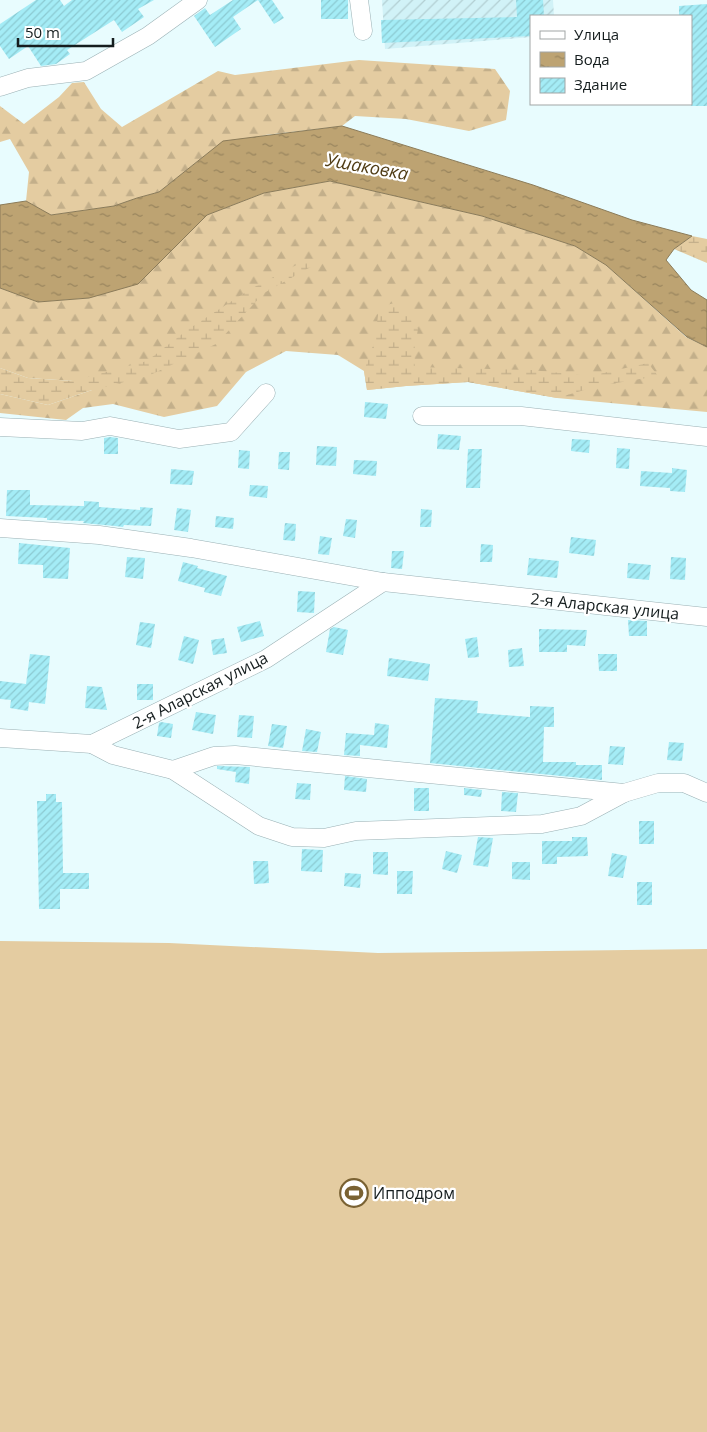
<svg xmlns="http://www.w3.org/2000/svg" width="707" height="1432" font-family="'Open Sans',sans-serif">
<defs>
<pattern id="industrial-furrows" width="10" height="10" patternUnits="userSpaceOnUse" patternTransform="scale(1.25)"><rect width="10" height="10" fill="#d1f2f7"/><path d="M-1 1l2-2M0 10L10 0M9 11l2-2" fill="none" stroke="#b3cfd3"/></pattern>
<pattern id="forest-firs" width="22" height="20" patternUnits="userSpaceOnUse" patternTransform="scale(1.25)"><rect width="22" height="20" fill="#e4cca1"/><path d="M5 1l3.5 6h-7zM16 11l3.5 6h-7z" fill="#c3af8a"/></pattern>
<pattern id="wetland-marsh" width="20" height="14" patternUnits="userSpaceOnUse" patternTransform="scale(1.25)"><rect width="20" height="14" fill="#e4cca1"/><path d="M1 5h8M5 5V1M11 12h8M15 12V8" fill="none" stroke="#c3af8a"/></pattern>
<pattern id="water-ripples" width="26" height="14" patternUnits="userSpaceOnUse" patternTransform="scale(1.25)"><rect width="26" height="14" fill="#bda372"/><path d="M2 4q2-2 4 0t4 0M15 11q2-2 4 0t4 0" fill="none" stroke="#98845d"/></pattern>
<pattern id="building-hatch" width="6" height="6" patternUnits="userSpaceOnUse" patternTransform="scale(1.25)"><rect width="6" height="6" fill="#a4ecf6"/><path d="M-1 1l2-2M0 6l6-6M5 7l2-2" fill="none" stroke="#8ccad2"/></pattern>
</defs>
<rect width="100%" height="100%" fill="#e8fcfe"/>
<polygon fill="url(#industrial-furrows)" points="382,0 553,0 554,16 531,16 531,37 385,49"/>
<polygon fill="#e4cca1" points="0,941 169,943 378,953 707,949 707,1432 0,1432"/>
<g fill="url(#forest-firs)">
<polygon points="359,60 495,69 510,91 506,120 469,131 406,119 355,116 342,126 265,135 208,153 159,192 137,198 114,206 50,215 26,201 29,172 10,139 0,142 0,106 24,124 59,97 72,83 84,82 101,109 122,127 218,71 235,75"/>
<polygon points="330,181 482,216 575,246 606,265 686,337 707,347 707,412 557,398 468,382 406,386 367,390 364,371 338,355 286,351 246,372 217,406 164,417 113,404 83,408 66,420 0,413 0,394 48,405 92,390 73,381 28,378 0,368 0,288 38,302 89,298 181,240 207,215 264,193"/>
</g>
<g fill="url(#wetland-marsh)">
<polygon points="692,236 707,239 707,263 674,249"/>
<polygon points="306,260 318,263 264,293 216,344 148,376 92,390 48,405 0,394 0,368 28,378 73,381 147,361 190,328 249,290"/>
<polygon points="398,302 418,329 414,351 415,367 531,370 590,376 648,363 658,376 598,386 557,398 468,382 406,386 367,390 364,371 375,340 379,307"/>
</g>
<polygon fill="url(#water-ripples)" stroke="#8b7b59" points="342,126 533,185 632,220 692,236 674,249 666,260 691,290 707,300 707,347 687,337 606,265 575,246 482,216 330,181 264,193 207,215 138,284 89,298 38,302 0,288 0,205 26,201 51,215 114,206 137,198 159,192 223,141"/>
<g fill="url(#building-hatch)">
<polygon points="36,0 60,0 64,6 72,0 154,0 138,9 144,17 122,32 114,20 67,50 70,54 56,64 41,66 28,46 9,59 0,46 0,24"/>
<polygon points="233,0 272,0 284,18 274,24 258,0 233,17 241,29 215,47 194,16 205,8 210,15"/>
<rect x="321" y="0" width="27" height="19"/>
<polygon points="516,0 543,0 544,16 531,16 531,36 382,43 381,20 517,17"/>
<polygon points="707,4 707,106 691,106 691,16 679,16 679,6"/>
<polygon points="365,402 388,404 386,419 364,417"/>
<polygon points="438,434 461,436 459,450 437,449"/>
<polygon points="110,437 118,438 118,454 104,454 104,438"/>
<polygon points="572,439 590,440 589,453 571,451"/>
<polygon points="317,446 337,447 336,466 316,465"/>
<polygon points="617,448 630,449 629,469 616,468"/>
<polygon points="468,449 482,449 480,488 466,488"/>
<polygon points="239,450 250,451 249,469 238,468"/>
<polygon points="279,452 290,452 289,470 278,469"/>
<polygon points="354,460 377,461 376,476 353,474"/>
<polygon points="672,468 687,470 685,492 670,491 670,488 640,486 641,471 672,473"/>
<polygon points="171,469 194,471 192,485 170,484"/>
<polygon points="250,485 268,486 267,498 249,496"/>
<polygon points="7,490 30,490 30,505 84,506 84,501 99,502 99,507 140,510 140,507 153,508 151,526 124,525 123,527 115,526 83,523 84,521 47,520 47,518 6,516"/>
<polygon points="177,508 191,510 188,532 174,530"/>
<polygon points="421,509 432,510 431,527 420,527"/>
<polygon points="216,516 234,518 233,529 215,527"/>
<polygon points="346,519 357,520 355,538 343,536"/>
<polygon points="285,523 296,524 295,541 283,540"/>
<polygon points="320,536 332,538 329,555 318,554"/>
<polygon points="571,537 596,540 594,556 569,553"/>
<polygon points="19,543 70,548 68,579 43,578 43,565 18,564"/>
<polygon points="481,544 493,545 492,562 480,562"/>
<polygon points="392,551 404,551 402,569 391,568"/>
<polygon points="127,557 145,558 143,579 125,577"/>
<polygon points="671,557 686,558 685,580 670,579"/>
<polygon points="529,558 559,561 557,578 527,575"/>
<polygon points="183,562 198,566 197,568 227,576 221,596 204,592 205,588 178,581"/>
<polygon points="628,563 651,565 649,580 627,578"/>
<polygon points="298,591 315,592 314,613 297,612"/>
<polygon points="628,620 647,621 647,636 629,636"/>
<polygon points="260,621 264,636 241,642 237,627"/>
<polygon points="140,622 155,624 151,648 136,645"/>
<polygon points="334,627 348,630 343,655 326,652 330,629"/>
<polygon points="539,629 587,630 585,646 567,645 567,652 539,652"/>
<polygon points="184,636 199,640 193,664 178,660"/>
<polygon points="477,637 479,657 468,658 465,639"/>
<polygon points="224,638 227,653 213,655 211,640"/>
<polygon points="522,648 524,666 509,667 508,650"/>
<polygon points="30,654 50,656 45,704 29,702 28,711 10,708 11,700 0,699 0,681 26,684"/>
<polygon points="598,654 617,654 617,671 599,671"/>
<polygon points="389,658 430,664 428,681 387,676"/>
<rect x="137" y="684" width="16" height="16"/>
<polygon points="87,686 102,687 107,710 85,708"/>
<polygon points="435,698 478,701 477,713 530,717 530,706 554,707 554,727 544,727 543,762 576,762 576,765 602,765 602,780 430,763"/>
<polygon points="196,712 216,715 213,734 192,730"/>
<polygon points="239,715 254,716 252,738 237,737"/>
<polygon points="161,722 173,724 171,738 157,736 159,723"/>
<polygon points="375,723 389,725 387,748 360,745 360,756 344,755 346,733 374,735"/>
<polygon points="272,724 287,726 283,748 268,746"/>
<polygon points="306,729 321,732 317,752 302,751"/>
<polygon points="669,742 684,743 682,761 667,760"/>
<polygon points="610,746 625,747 623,765 608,764"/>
<polygon points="217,766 250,767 249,784 235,782 236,772 217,769"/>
<polygon points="345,776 367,779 366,792 344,790"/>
<polygon points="297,783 311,784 310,800 295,799"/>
<rect x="414" y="788" width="15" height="23"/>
<polygon points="464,788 482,790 481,797 464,795"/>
<polygon points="502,792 518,793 516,812 501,811"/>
<polygon points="46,794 56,794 56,802 62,802 63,873 89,873 89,889 60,889 60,909 39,909 37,801 46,801"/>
<rect x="639" y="821" width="15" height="23"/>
<polygon points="478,837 493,838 488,867 473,865"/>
<polygon points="572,837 587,837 588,856 557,857 557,864 542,864 542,841 572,841"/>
<polygon points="302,849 323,850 322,872 301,871"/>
<polygon points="446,851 462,855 457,873 442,869"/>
<polygon points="373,852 388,852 388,875 373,874"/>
<polygon points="612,853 627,856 623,878 608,876"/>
<polygon points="253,861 268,861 269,883 254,884"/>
<polygon points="512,862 530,862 530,880 512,879"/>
<polygon points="397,871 413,871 412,894 397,894"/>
<polygon points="345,873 361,874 360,888 344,886"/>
<rect x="637" y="882" width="15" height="23"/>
</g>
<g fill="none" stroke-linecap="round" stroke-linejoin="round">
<defs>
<g id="minor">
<polyline points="359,0 363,31"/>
<polyline points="0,87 28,78 86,71 148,36 198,0"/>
<polyline points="422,416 521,416 707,437"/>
<polyline points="0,427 82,431 110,426 179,439 231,432 266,393"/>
<polyline points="0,528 99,535 191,548 383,582 707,617"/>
<polyline points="0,738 92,744 266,659 383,582"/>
<polyline points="92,744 113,755 173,770 259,826 292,837 324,838 356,831 542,824 581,816 624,793"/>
<polyline points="173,770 214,756 235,755 624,793 658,783 684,783 707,793"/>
</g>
</defs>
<use href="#minor" stroke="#9ab0b4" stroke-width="19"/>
<use href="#minor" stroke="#fff" stroke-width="18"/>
</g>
<defs>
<symbol id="stadium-ring" viewBox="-11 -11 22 22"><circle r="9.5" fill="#fff" stroke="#7a6233" stroke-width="1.5"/><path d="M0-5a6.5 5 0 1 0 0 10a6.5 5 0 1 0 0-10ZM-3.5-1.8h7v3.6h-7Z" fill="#7a6233"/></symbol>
</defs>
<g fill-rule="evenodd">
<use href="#stadium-ring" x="338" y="1177" width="32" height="32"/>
</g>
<g text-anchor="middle" stroke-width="4.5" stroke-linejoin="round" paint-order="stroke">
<g font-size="16" fill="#151d1e" stroke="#fff">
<text transform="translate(605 606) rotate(6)" y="6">2-я Аларская улица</text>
<text transform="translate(200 690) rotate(-27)" y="6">2-я Аларская улица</text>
</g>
<g font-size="16" fill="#151d1e" stroke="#fff" text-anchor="start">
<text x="373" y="1199">Ипподром</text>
</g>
<g font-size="18" font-style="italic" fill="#513d16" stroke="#fff">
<text transform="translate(367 167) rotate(10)" y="6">Ушаковка</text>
</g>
</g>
<rect x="530" y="15" width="162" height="90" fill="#ffffff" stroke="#a1a5a5"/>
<rect x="540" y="31" width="25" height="8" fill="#ffffff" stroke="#a1a5a5"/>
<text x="574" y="40" font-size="15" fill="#151d1e">Улица</text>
<rect x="540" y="52" width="25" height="15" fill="url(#water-ripples)" stroke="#a1a5a5"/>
<text x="574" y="65" font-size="15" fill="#151d1e">Вода</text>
<rect x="540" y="78" width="25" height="15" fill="url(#building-hatch)" stroke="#a1a5a5"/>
<text x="574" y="90" font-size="15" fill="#151d1e">Здание</text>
<path d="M18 38v8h95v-8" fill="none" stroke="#151d1e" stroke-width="2.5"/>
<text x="25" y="38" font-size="15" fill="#151d1e" stroke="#ffffff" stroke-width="4" paint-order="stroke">50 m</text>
</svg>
